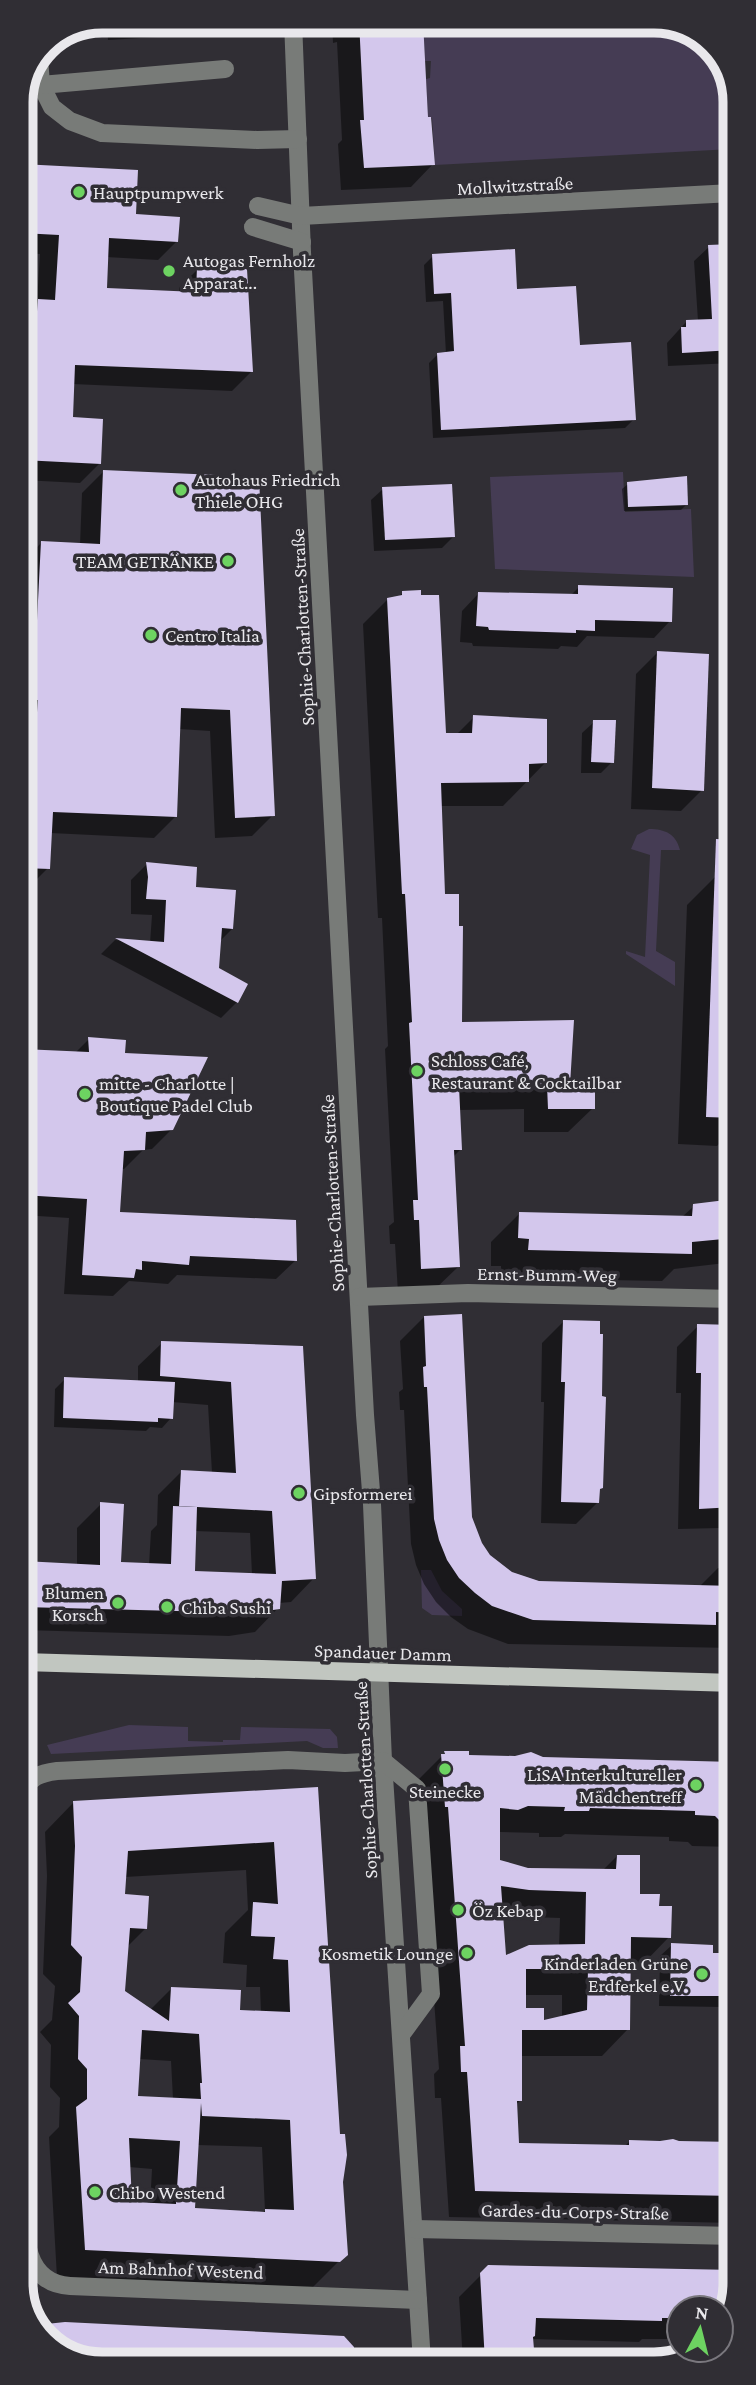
<svg xmlns="http://www.w3.org/2000/svg" width="756" height="2385" font-family="'Crimson Pro',serif">
<rect width="100%" height="100%" fill="#302e34"/>
<g fill="#453c54">
<polygon points="423,21 660,21 707,41 732,82 732,149 435,165 432,118 428,117 426,79 430,78 431,61 425,61"/>
<polygon points="623,472 625,512 691,509 694,577 495,569 490,477"/>
<path d="M649,829C665,829 676,834 680,850H661L656,951L675,962V986L626,954V951L645,957L650,855L631,849L637,835Z"/>
<polygon points="421,1570 431,1570 442,1591 462,1609 462,1616 432,1615 422,1608"/>
<polygon points="129,1725 188,1727 188,1741 223,1742 223,1740 240,1740 241,1727 330,1729 337,1737 338,1748 323,1748 307,1741 51,1754 47,1745"/>
</g>
<g fill="#0007" fill-rule="evenodd">
<polygon points="107,21 233,21 233,22 222,33 108,40"/>
<polygon points="332,21 421,21 426,119 433,164 411,187 341,190 338,144 342,140 337,42 333,43"/>
<polygon points="21,166 134,216 177,241 158,260 106,257 105,289 179,293 179,288 198,269 251,372 232,391 72,384 71,418 99,464 80,483 22,480 21,318 37,302 40,254 21,253"/>
<polygon points="733,244 733,363 668,366 667,343 686,322 698,321 694,261 709,247"/>
<polygon points="433,256 516,291 578,347 634,419 625,428 433,438 429,363 438,354 446,354 443,301 426,302 424,265"/>
<polygon points="103,472 257,479 273,815 252,836 215,838 210,731 179,729 175,817 154,838 50,833 48,868 27,889 22,889 22,563 41,543 80,545 82,493"/>
<polygon points="628,484 687,504 681,510 624,511 622,489"/>
<polygon points="383,489 453,537 442,548 374,551 371,500"/>
<polygon points="579,587 670,621 654,638 587,636 577,647 561,646 558,649 473,646 472,643 460,642 462,611 478,594 570,596"/>
<polygon points="403,593 444,735 456,735 474,717 545,763 503,806 440,806 443,896 460,1024 569,1087 593,1108 568,1132 524,1132 524,1109 459,1110 461,1149 453,1157 458,1267 433,1291 398,1293 395,1244 390,1244 389,1226 394,1222 385,1049 388,1046 382,918 378,918 363,624 388,599 398,597"/>
<polygon points="658,652 702,790 681,811 631,809 636,674"/>
<polygon points="594,722 612,762 601,773 581,773 582,733"/>
<polygon points="733,819 734,1129 717,1146 678,1144 687,905 715,877 721,877 723,829"/>
<polygon points="147,864 194,889 232,929 220,941 218,969 237,1002 221,1018 101,954 115,940 150,943 152,915 131,914 131,880"/>
<polygon points="89,1039 123,1054 172,1129 152,1149 143,1150 124,1169 121,1169 118,1214 296,1260 276,1279 177,1275 168,1284 129,1281 113,1296 64,1294 69,1218 22,1215 22,1051 75,1053"/>
<polygon points="734,1200 734,1262 674,1269 662,1281 501,1278 501,1266 491,1266 491,1242 520,1213 682,1217 694,1206"/>
<polygon points="424,1317 470,1518 480,1544 499,1566 524,1579 538,1583 699,1587 718,1568 734,1568 734,1648 508,1644 468,1629 451,1617 436,1602 424,1584 416,1565 411,1544 404,1410 400,1410 399,1392 403,1389 400,1341"/>
<polygon points="564,1321 600,1398 597,1503 576,1524 541,1523 544,1402 541,1402 542,1343"/>
<polygon points="698,1326 734,1326 734,1513 720,1528 678,1529 681,1393 676,1393 677,1347"/>
<path d="M162,1343L301,1348L314,1578L291,1602L279,1603L278,1608L255,1632L229,1636L23,1630V1558L34,1559V1564L77,1566V1528L101,1504L119,1563L149,1565L151,1531L157,1525L158,1495L182,1471L212,1473L208,1405L172,1402L171,1418L162,1428L150,1427L146,1431L54,1427L55,1389L65,1379L138,1382V1366ZM194,1531L250,1533L252,1575L193,1573Z"/>
<path d="M445,1753L467,1757L734,1763V1847L692,1846L688,1842L669,1841V1837L565,1834L561,1837H539V1833L500,1832L498,1861L528,1870H603L617,1856L638,1896L657,1907L669,1937L643,1964L629,1963L628,2029L602,2056H520L521,2100L515,2105L518,2145L625,2146L629,2142L735,2144V2223L449,2217L441,2098H435L434,2074L439,2069L422,1833L415,1783ZM501,1916L560,1918L559,1946L504,1958ZM524,1995H562V2018L542,2023L524,2010Z"/>
<path d="M317,1789L346,2254L310,2290L57,2278L49,2137L59,2127L60,2098L50,2087L51,2045L40,2032L52,2020L55,1986L43,1974L47,1876L45,1832L73,1803ZM246,1870L248,1910L225,1933L223,1963L247,1965L246,1987H260L261,2013L238,2011L171,1989L150,2010L124,1992L127,1947L146,1928L123,1896L125,1877ZM139,2059L171,2061L173,2099L136,2098ZM197,2145L262,2147L265,2211L262,2213L194,2210ZM129,2167L152,2169L150,2205L130,2204Z"/>
<polygon points="672,1945 711,1955 735,1955 733,1995 721,2007 659,2006 660,1956"/>
<polygon points="489,2267 735,2272 735,2283 721,2324 721,2308 679,2308 679,2339 642,2339 639,2342 531,2339 533,2362 463,2362 459,2297"/>
<polygon points="38,2327 353,2363 96,2364 49,2344"/>
</g>
<g fill="#d3c7ec" fill-rule="evenodd">
<polygon points="359,21 423,21 428,117 431,117 435,165 364,168 360,120 364,120"/>
<polygon points="21,164 138,170 136,214 180,217 178,242 109,238 107,288 196,292 197,267 247,269 253,372 75,365 73,417 103,419 101,464 22,460 21,335 35,336 38,299 55,300 59,235 21,233"/>
<polygon points="733,244 733,350 682,353 681,327 686,327 686,320 712,319 708,245"/>
<polygon points="515,249 517,289 576,286 580,345 631,342 636,420 441,430 437,353 454,351 451,293 434,294 432,254"/>
<polygon points="103,470 259,477 275,816 235,818 230,710 181,708 177,817 53,812 50,869 22,868 22,835 27,836 38,700 33,700 41,541 100,544"/>
<polygon points="687,476 688,505 628,507 627,482"/>
<polygon points="452,484 455,537 385,540 382,487"/>
<polygon points="578,585 673,588 672,622 595,620 595,631 576,630 576,633 489,630 488,627 476,626 478,592 578,594"/>
<polygon points="421,590 421,595 439,595 446,733 472,733 473,715 547,719 547,763 529,764 529,782 441,783 445,894 459,894 459,926 463,926 462,1022 574,1020 570,1085 595,1085 595,1109 548,1109 547,1085 459,1086 462,1150 454,1150 460,1267 421,1269 419,1220 414,1220 413,1200 418,1200 409,1023 412,1022 405,894 402,894 387,598 402,595 402,591"/>
<polygon points="657,651 709,654 704,791 652,788"/>
<polygon points="593,720 616,720 614,763 591,762"/>
<polygon points="716,839 733,840 734,1118 706,1117"/>
<polygon points="146,862 197,867 196,887 236,890 233,929 222,928 219,968 248,984 238,1003 115,938 164,942 166,900 146,899 148,877"/>
<polygon points="88,1037 126,1040 125,1053 208,1057 173,1130 146,1132 145,1150 124,1151 120,1212 296,1220 297,1261 190,1256 189,1265 142,1261 142,1270 136,1269 134,1278 82,1275 87,1199 22,1195 22,1049 89,1052"/>
<polygon points="734,1199 734,1238 692,1242 692,1254 528,1250 529,1239 518,1238 519,1212 692,1216 693,1204"/>
<polygon points="462,1314 472,1517 482,1543 490,1555 512,1572 539,1581 734,1586 734,1613 716,1612 716,1625 533,1620 492,1606 475,1593 459,1578 447,1560 439,1540 434,1519 427,1387 424,1387 423,1367 426,1366 424,1316"/>
<polygon points="563,1320 600,1321 600,1334 603,1334 602,1396 606,1397 603,1488 600,1489 599,1503 561,1502 565,1382 561,1382"/>
<polygon points="697,1324 734,1325 734,1507 699,1509 701,1373 696,1373"/>
<polygon points="161,1341 303,1346 316,1579 282,1581 280,1609 253,1613 23,1607 23,1561 100,1565 100,1502 124,1504 121,1562 171,1564 173,1506 197,1507 195,1571 276,1574 272,1511 179,1506 181,1470 236,1473 231,1382 160,1376"/>
<polygon points="64,1377 175,1382 173,1419 158,1418 158,1422 63,1418"/>
<path d="M444,1751H469V1755L515,1756L531,1752L543,1757L734,1762V1821L719,1820L715,1816L695,1815V1811L590,1808L589,1811H564L565,1807L528,1806L518,1810L500,1808V1860L528,1868L616,1869L617,1855H640V1894H660L659,1906H672L671,1938L631,1937L630,2030H522V2101H517L519,2143L629,2145V2140L660,2141L673,2139L679,2141L735,2142V2196L475,2191L467,2072H461L460,2046H465L448,1807H445L441,1754H445ZM501,1886L529,1890L586,1892L585,1944L529,1945L506,1955ZM526,1969H588L587,2010L544,2020V2008H526Z"/>
<path d="M318,1787L340,2134H345L347,2155L343,2182L348,2255L340,2262L85,2250L76,2107L87,2099V2069L78,2059L79,2016L68,2003L80,1992L82,1957L71,1945L75,1846L73,1801ZM274,1842L278,1904L253,1902L251,1936L275,1937L273,1959L288,1960L290,2012L240,2010L241,1990L171,1987L169,2021L125,1991L130,1928L147,1929L149,1896L125,1894L128,1851ZM142,2030L199,2034L202,2083H200L201,2099L138,2096ZM201,2103L202,2116L290,2120L294,2210L265,2209V2212L195,2208ZM129,2138L180,2141L176,2204L132,2202Z"/>
<polygon points="671,1943 713,1945 713,1953 734,1953 734,1996 670,1996"/>
<polygon points="488,2265 735,2270 735,2283 726,2308 679,2308 679,2318 662,2318 662,2321 536,2318 535,2336 533,2337 535,2362 485,2362 480,2273"/>
<polygon points="65,2322 344,2336 354,2347 354,2363 122,2364 89,2361 49,2344 37,2325"/>
</g>
<g fill="none" stroke-linecap="round" stroke-linejoin="round">
<g stroke="#787b78" stroke-width="18">
<polyline points="293,21 302,252 365,1415 372,1504 383,1761 422,2362"/>
<polyline points="39,57 41,85 52,107 70,121 102,133 257,140 298,139"/>
<polyline points="41,85 225,69"/>
<polyline points="258,206 301,216 732,193"/>
<polyline points="253,227 302,242"/>
<polyline points="359,1297 468,1293 734,1299"/>
<path d="M23,1794C29,1777 40,1773 57,1771L288,1760L345,1763L383,1761L417,1789L431,1994L401,2035"/>
<path d="M24,2184C25,2222 18,2283 70,2286L418,2300"/>
<polyline points="414,2229 735,2236"/>
</g>
<polyline stroke="#c1c6c0" stroke-width="18" points="23,1662 734,1683"/>
</g>
<g fill="#6dd361" stroke="#302e34" stroke-width="2.5">
<circle cx="79" cy="192" r="7"/>
<circle cx="169" cy="271" r="7"/>
<circle cx="181" cy="490" r="7"/>
<circle cx="228" cy="561" r="7"/>
<circle cx="151" cy="635" r="7"/>
<circle cx="417" cy="1071" r="7"/>
<circle cx="85" cy="1094" r="7"/>
<circle cx="299" cy="1493" r="7"/>
<circle cx="118" cy="1603" r="7"/>
<circle cx="167" cy="1607" r="7"/>
<circle cx="445" cy="1769" r="7"/>
<circle cx="696" cy="1785" r="7"/>
<circle cx="458" cy="1910" r="7"/>
<circle cx="467" cy="1953" r="7"/>
<circle cx="702" cy="1974" r="7"/>
<circle cx="95" cy="2192" r="7"/>
</g>
<g text-anchor="middle" stroke-width="7" stroke-linejoin="round" paint-order="stroke">
<g font-size="19" fill="#e9e8ec" stroke="#302e34">
<text transform="translate(515 185) rotate(-3)" y="7">Mollwitzstraße</text>
<text transform="translate(302 627) rotate(-93)" y="7">Sophie-Charlotten-Straße</text>
<text transform="translate(332 1193) rotate(-93)" y="7">Sophie-Charlotten-Straße</text>
<text transform="translate(547 1274) rotate(1)" y="7">Ernst-Bumm-Weg</text>
<text transform="translate(383 1652) rotate(2)" y="7">Spandauer Damm</text>
<text transform="translate(365 1780) rotate(-93)" y="7">Sophie-Charlotten-Straße</text>
<text transform="translate(575 2211) rotate(1)" y="7">Gardes-du-Corps-Straße</text>
<text transform="translate(181 2269) rotate(2)" y="7">Am Bahnhof Westend</text>
</g>
<g font-size="19" fill="#e9e8ec" stroke="#302e34" text-anchor="start">
<text x="93" y="199">Hauptpumpwerk</text>
<text x="183" y="267">Autogas Fernholz<tspan x="183" dy="22">Apparat...</tspan></text>
<text x="195" y="486">Autohaus Friedrich<tspan x="195" dy="22">Thiele OHG</tspan></text>
<text x="214" y="568" text-anchor="end">TEAM GETRÄNKE</text>
<text x="165" y="642">Centro Italia</text>
<text x="431" y="1067">Schloss Café,<tspan x="431" dy="22">Restaurant &amp; Cocktailbar</tspan></text>
<text x="99" y="1090">mitte - Charlotte |<tspan x="99" dy="22">Boutique Padel Club</tspan></text>
<text x="313" y="1500">Gipsformerei</text>
<text x="104" y="1599" text-anchor="end">Blumen<tspan x="104" dy="22">Korsch</tspan></text>
<text x="181" y="1614">Chiba Sushi</text>
<text x="682" y="1781" text-anchor="end">LiSA Interkultureller<tspan x="682" dy="22">Mädchentreff</tspan></text>
<text x="445" y="1798" text-anchor="middle">Steinecke</text>
<text x="472" y="1917">Öz Kebap</text>
<text x="453" y="1960" text-anchor="end">Kosmetik Lounge</text>
<text x="688" y="1970" text-anchor="end">Kinderladen Grüne<tspan x="688" dy="22">Erdferkel e.V.</tspan></text>
<text x="109" y="2199">Chibo Westend</text>
</g>
</g>
<path d="M0 0H756V2385H0ZM102 33H654A69 69 0 0 1 723 102V2283A69 69 0 0 1 654 2352H102A69 69 0 0 1 33 2283V102A69 69 0 0 1 102 33Z" fill="#302e34" fill-rule="evenodd"/>
<path fill="none" stroke="#e9e8ec" stroke-width="9" d="M102 33H654A69 69 0 0 1 723 102V2283A69 69 0 0 1 654 2352H102A69 69 0 0 1 33 2283V102A69 69 0 0 1 102 33Z"/>
<g transform="translate(700 2329) rotate(7)"><circle r="33" fill="#302e34" stroke="#7a787e" stroke-width="2"/>
<path d="M0-5L12 26L0 18L-12 26Z" fill="#6dd361"/>
<text y="-10" font-size="19" font-weight="bold" text-anchor="middle" fill="#e9e8ec">N</text>
</g>
</svg>
